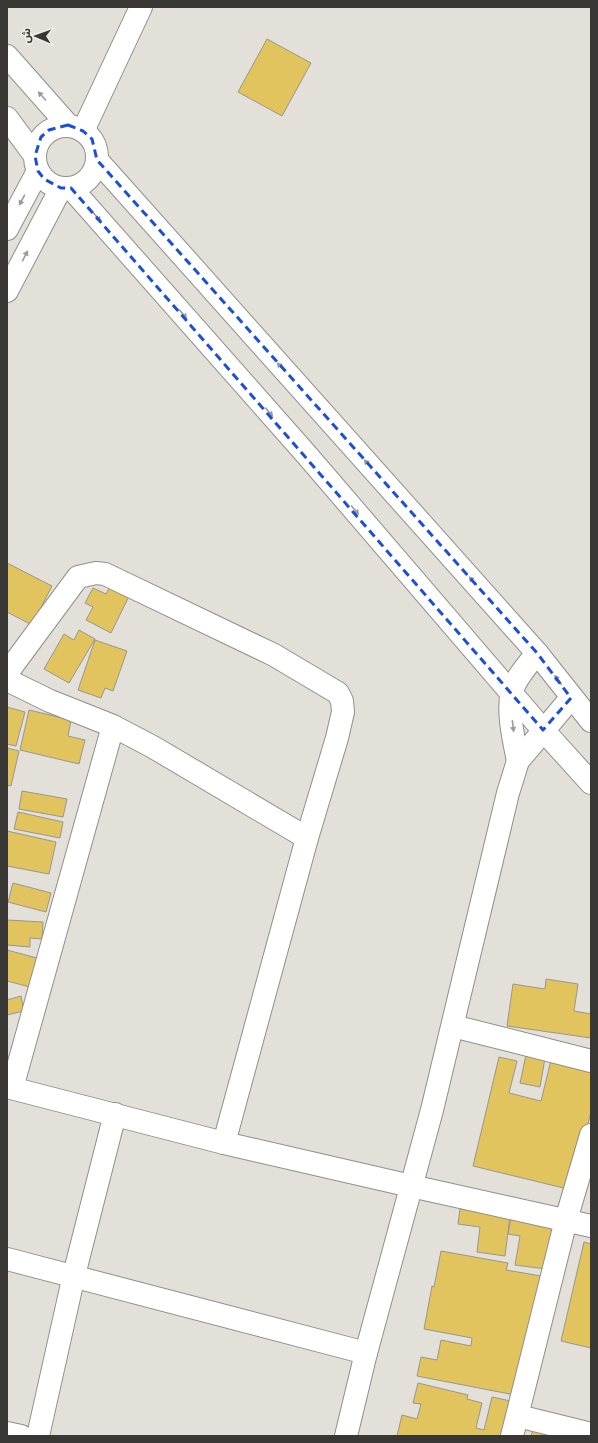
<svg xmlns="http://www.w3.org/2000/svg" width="598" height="1443" font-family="'Varela Round','Noto Sans Arabic',sans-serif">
<rect width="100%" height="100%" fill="#e2e0d9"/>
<g fill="#e2c45f" stroke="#98968f">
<polygon points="267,39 311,63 282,116 238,92"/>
<polygon points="7,563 52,586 32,625 7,612"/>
<polygon points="113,581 132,590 111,633 86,620 93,607 85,603 93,588 106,594"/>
<polygon points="79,630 95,639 69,683 44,669 64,634 74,640"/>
<polygon points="95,640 127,651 113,691 105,688 101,698 78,690"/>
<polygon points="7,707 25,712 16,746 7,744"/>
<polygon points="29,710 71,720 68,736 85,740 79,764 20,750"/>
<polygon points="7,748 19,751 11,786 7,785"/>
<polygon points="22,791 67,799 63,817 19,809"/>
<polygon points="18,812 63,822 60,838 14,829"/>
<polygon points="7,831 56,842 49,874 7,866"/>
<polygon points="13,883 51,893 46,912 8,902"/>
<polygon points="7,920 43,922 42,939 30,938 30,947 7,945"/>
<polygon points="7,950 37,958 30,987 7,981"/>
<polygon points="546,979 578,984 574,1011 591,1014 591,1038 507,1026 513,984 545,989"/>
<polygon points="21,996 24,1011 7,1015 7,1000"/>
<polygon points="553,1052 591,1061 591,1112 585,1135 580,1192 473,1166 499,1057 517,1061 509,1093 541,1101"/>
<polygon points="526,1055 545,1058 540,1087 520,1083"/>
<polygon points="460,1209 510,1216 505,1256 477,1252 480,1227 458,1224"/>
<polygon points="511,1218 566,1225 546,1269 515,1265 520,1236 508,1234"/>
<polygon points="584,1242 591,1244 591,1348 561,1341"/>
<polygon points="441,1251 508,1263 506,1270 547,1277 525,1397 417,1376 421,1357 437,1360 441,1340 471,1346 472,1338 424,1329 432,1286 434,1287"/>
<polygon points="418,1383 468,1395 467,1399 482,1403 476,1428 484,1430 492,1397 520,1403 512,1436 397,1436 402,1415 417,1419 421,1404 413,1403"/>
<polygon points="533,1430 557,1436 531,1436"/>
</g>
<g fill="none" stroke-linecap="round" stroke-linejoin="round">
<defs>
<g id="street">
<polyline points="83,131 141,7"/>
<polyline points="7,673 78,577 96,573 105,574 274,655 338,693 342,701 343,712 337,738 307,838 224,1143"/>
<polyline points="7,680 50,701 113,726 153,747 307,838"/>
<polyline points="453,1026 591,1061"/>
<polyline points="12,1088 113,726"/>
<polyline points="411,1186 591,1226"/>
<polyline points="7,1259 366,1353"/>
<polyline points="518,1416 591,1434"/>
<polyline points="7,1433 21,1436"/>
<polyline points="38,1436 74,1275 115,1114"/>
<polyline points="512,1436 566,1220 591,1135"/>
</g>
<g id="secondary">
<polyline points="7,56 68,125"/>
<polyline points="7,118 35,156"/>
<circle cx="66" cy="157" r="31"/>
<polyline points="97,160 537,653 591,721"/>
<polyline points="71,188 306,454 543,730 591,783"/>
<polyline points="7,229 38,171"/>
<polyline points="7,291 61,188"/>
<path d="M518,761C514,741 507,712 512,692C514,680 529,663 537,653"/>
<polyline points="7,1087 224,1143 411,1186"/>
<polyline points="346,1436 366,1353 432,1110 508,793 518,761 571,698"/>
</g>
</defs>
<use href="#street" stroke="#918f88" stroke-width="24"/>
<use href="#secondary" stroke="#918f88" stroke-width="24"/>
<use href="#street" stroke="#fff" stroke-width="22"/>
<use href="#secondary" stroke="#fff" stroke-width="22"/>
</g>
<defs><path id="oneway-solid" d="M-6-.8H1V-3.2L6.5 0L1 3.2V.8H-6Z"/></defs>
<g fill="#9c9b9a">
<use href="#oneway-solid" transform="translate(42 96) rotate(-132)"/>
<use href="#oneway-solid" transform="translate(22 200) rotate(118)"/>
<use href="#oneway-solid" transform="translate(97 217) rotate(49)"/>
<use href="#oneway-solid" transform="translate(25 256) rotate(-62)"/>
<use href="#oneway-solid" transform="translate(183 314) rotate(49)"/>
<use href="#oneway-solid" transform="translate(281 367) rotate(-132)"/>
<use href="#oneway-solid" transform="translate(269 412) rotate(49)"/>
<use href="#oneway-solid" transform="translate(368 464) rotate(-132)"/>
<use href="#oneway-solid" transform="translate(355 510) rotate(49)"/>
<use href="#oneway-solid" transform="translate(473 581) rotate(-132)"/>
<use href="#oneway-solid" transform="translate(558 680) rotate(-127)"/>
<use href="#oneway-solid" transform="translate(513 726) rotate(83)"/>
</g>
<path fill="none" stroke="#1d4ed8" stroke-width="3" stroke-dasharray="8 5" stroke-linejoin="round" d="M68,125L83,131L92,139L97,160L537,653L571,698L543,730L71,188H61L44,179L38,171L35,156L41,137L49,130Z"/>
<rect width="598" height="1443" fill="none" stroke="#383734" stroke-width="16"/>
<g transform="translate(36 36) rotate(272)" stroke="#f0ede6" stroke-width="3" paint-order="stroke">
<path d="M0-3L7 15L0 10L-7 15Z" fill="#383734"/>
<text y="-6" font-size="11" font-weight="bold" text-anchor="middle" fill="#383734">ش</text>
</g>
</svg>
